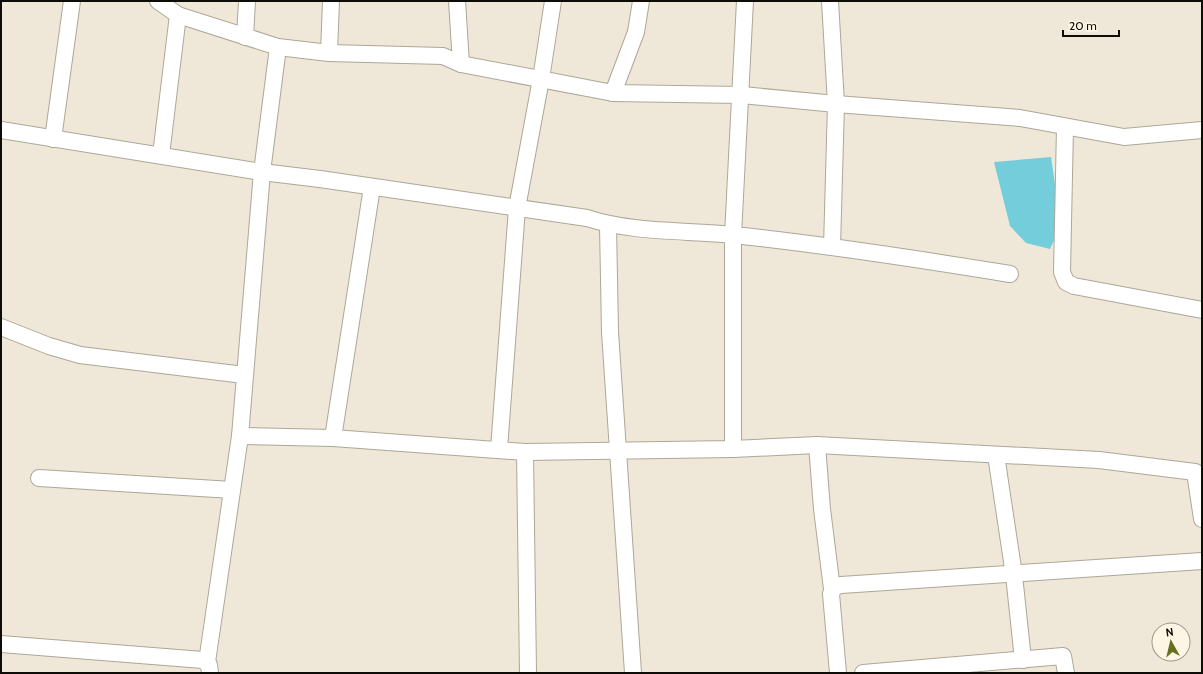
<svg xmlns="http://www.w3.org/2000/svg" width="1203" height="674" font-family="Cabin,sans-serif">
<rect width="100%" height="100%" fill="#efe8d8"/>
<polygon fill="#73cdda" points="1051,157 1061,225 1050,249 1026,243 1010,226 994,162"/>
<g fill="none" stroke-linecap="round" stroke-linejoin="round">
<defs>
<g id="street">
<polyline points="158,1 178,15 278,47 262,172 240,436 207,662"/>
<polyline points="457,1 461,64"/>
<polyline points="830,1 836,104 832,247"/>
<polyline points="245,37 247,1"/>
<polyline points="278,47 329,53 443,56 461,64 613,93 742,95 836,104 1020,118 1124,137 1202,130"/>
<polyline points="329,53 331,1"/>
<polyline points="613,93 636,32 641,1"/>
<polyline points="1065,127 1062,272 1066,282 1074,286 1202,310"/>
<path d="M1,130L262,172L320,179L587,218C633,233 685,230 734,235C826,245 918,259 1010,274"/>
<polyline points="53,139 72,1"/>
<polyline points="161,155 178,15"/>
<polyline points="608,225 610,332 633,673"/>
<polyline points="1,327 49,346 80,355 244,375"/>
<polyline points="240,436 333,438 525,452 733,449 817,445 1099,460 1195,472 1202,519"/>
<polyline points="333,438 372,187"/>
<polyline points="817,445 822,509 832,589"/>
<polyline points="499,449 517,208 541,79 553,1"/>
<polyline points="733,449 733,235 745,1"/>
<polyline points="525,452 528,673"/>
<polyline points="996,455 1014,575 1023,660"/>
<polyline points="39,478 232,490"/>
<polyline points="1,644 203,660 209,665 210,673"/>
<polyline points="838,673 831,594 834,587 841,585 1202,561"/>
<polyline points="863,673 1063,656 1066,673"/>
</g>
</defs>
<use href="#street" stroke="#ada797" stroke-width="18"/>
<use href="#street" stroke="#fff" stroke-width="16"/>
</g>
<rect width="1203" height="674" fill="none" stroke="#0e0c07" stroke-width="4"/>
<g transform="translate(1171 642) rotate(352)"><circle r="19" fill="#fdf6e5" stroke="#9d988c"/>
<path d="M0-3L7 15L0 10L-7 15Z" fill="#65711c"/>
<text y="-6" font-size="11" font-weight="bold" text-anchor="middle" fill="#0e0c07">N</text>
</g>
<path d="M1063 30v6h56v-6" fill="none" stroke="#0e0c07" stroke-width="2"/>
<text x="1069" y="30" font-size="12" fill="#0e0c07" stroke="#fdf6e5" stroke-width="3" paint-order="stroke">20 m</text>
</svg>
